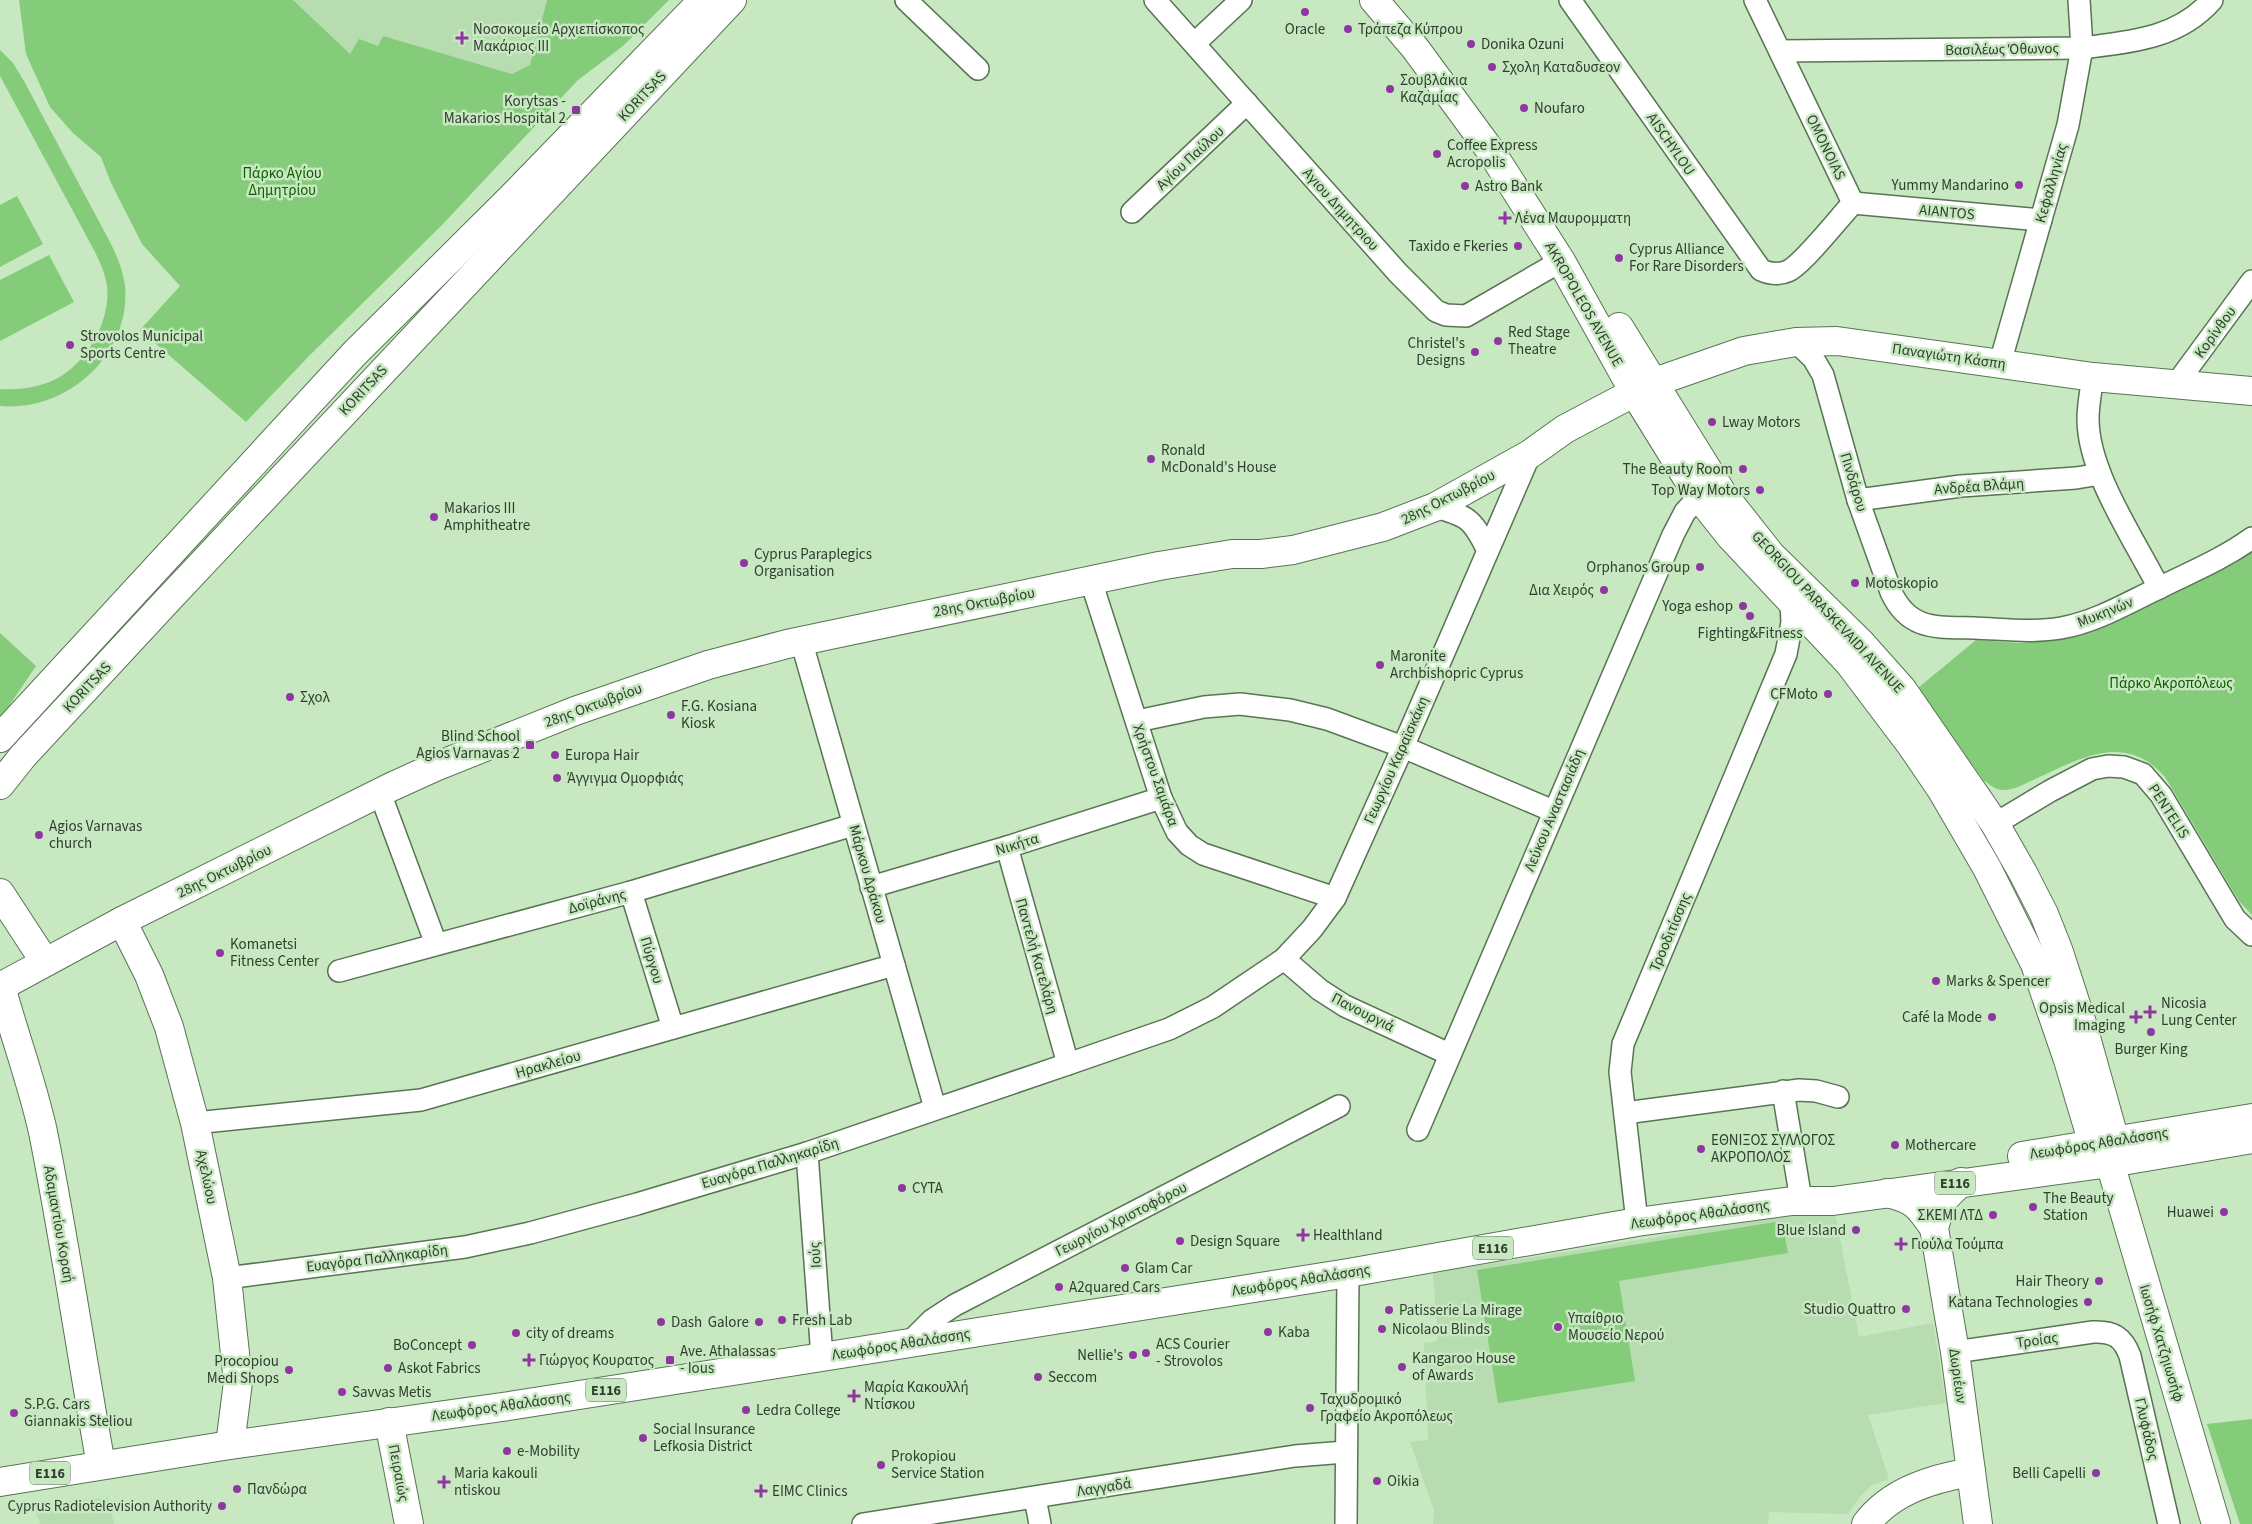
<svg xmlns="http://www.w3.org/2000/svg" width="2252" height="1524" font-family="'Source Sans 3',sans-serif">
<rect width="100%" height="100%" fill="#c7e8c1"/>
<g fill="#b6dcb0">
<polygon points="293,0 547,0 530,65 512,74 383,37 378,46 350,55"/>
<polygon points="1834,1208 1859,1337 1933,1323 1946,1403 1868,1415 1889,1479 1872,1485 1861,1495 1848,1514 1769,1512 1768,1524 1433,1524 1434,1510 1410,1442 1428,1440 1424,1343 1438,1341 1433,1272 1516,1260"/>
<polygon points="108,1497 114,1524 40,1524 34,1506"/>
</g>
<g fill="#84cc7a">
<polygon points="19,0 293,0 350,54 359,39 378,46 383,36 512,74 530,65 547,0 669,0 623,46 578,80 442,225 309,356 246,422 140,330 180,286 142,244 111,183 101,157 73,133 50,107 26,54"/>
<path d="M0,50L13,63L24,81L110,242C117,256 123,270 125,286C131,355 67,412 0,406V389C20,390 37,388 56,379C87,363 111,321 107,286C105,273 100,262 94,250L0,76Z"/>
<polygon points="17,196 43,244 0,267 0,205"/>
<polygon points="49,255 74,302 0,341 0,280"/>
<path d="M2252,552V915L2239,901L2165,777C2124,730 2078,760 2033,780C2022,785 2009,793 1997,789C1992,787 1988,783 1984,781L1918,688L1976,640L2020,643L2062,639L2103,627L2236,563Z"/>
<polygon points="0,633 36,666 0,719"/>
<polygon points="1782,1221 1788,1253 1619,1281 1635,1381 1498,1403 1477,1270"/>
<polygon points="2252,1419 2252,1524 2240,1524 2207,1424"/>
</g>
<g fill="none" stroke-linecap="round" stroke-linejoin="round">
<defs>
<g id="street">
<polyline points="906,0 978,69"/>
<polyline points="1155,0 1398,273 1436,311 1446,315 1466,316 1561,261"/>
<path d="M1570,0L1761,270C1770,274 1779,275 1788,271C1803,264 1839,218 1853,203"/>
<polyline points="1755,0 1853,203"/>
<polyline points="1195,43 1241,0"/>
<path d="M1780,51L2082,48C2129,42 2178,39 2212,0"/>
<polyline points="1853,203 2041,220"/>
<polyline points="1132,212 1247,103"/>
<path d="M1796,342L1813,358L1823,375L1858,500L1891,592C1909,631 1937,627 1974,628C2003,629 2032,633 2061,628C2096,622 2127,603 2159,588C2191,572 2223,559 2252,538"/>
<polyline points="2000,363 2068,125 2082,48 2079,0"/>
<path d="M2093,377C2091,390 2088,405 2088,419C2088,473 2135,540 2159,588"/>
<polyline points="2177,383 2252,281"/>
<polyline points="1858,500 1961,486 2076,478 2100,474"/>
<path d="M1435,507C1467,516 1472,518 1487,549"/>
<polyline points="1091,581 1161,798 1177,832 1189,845 1203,854 1335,898"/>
<polyline points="801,640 935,1108"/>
<polyline points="1137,721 1204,707 1240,704 1290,710 1327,719 1403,747 1553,811"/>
<polyline points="380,793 436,944"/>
<polyline points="1995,824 2050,791 2092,769 2108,766 2124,767 2143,774 2161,795 2235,919 2252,935"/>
<polyline points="1007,847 1068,1064"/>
<polyline points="871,887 1007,847 1161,798"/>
<polyline points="631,892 673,1028"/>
<polyline points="1284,959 1320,990 1345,1006 1449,1054"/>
<polyline points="339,971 631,892 853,825"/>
<polyline points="1783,1091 1801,1200"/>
<polyline points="1625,1113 1799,1090 1816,1091 1838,1097"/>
<polyline points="195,1123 421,1100 894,965"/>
<polyline points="1418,1130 1673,535 1685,512 1699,497"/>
<polyline points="807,1153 822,1357"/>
<polyline points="1637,1222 1620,1072 1623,1044 1786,654 1792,622 1791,603"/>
<polyline points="227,1278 465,1247 530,1233 637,1204 807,1153 1068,1064 1169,1029 1213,1007 1284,959 1312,929 1335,898 1403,747 1530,454"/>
<polyline points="910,1342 932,1320 955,1305 1339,1106"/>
<path d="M1955,1352L2093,1332C2113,1331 2123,1337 2130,1356L2169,1524"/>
<polyline points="1035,1498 1040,1524"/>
<polyline points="863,1524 1295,1456 1345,1452"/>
<polyline points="1346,1524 1348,1273"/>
</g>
<g id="secondary">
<polyline points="1374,0 1415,48 1490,150 1561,261 1634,392 1699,497 1730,536 1849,663 1911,745 1941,789 1987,868 2035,964 2068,1060 2093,1144 2110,1163 2216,1524"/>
<polyline points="1619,327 1722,493 1771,555 1861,643 1902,689 1995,824 2023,873 2044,914 2059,952 2082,1023 2115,1141 2110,1163"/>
<polyline points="0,738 354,354 510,199 703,0"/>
<polyline points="0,785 23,756 165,603 732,0"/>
<polyline points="0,893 45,962"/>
<polyline points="122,921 149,975 169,1027 195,1123 227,1278 238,1382 230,1445"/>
<path d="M1,986C14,1035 32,1082 43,1132C65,1242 81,1354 101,1465"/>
<polyline points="0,987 122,921 391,787 435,767 575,711 708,665 787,644 1159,566 1232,554 1261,554 1293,550 1383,527 1435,507 1530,454 1565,429 1652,383 1744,351 1796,342 1837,341 2093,377 2252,391"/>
<polyline points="1961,1182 1942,1201 1934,1228 1955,1352 1978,1524"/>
<path d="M1887,1193C1915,1200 1918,1205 1934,1228"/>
<polyline points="389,1422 409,1524"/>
<path d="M1866,1524C1891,1491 1931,1479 1971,1472"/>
</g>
<g id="primary">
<polyline points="2022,1156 2252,1118"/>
<polyline points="0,1482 230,1445 509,1406 822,1357 1348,1273 1637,1222 1792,1201 1833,1201 2110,1163 2252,1139"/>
</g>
</defs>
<use href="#street" stroke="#587553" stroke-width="24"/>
<use href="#secondary" stroke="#587553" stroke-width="30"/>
<use href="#primary" stroke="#587553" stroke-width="30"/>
<use href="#street" stroke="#fff" stroke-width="21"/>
<use href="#secondary" stroke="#fff" stroke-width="28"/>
<use href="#primary" stroke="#fff" stroke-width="28"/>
</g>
<g fill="#9036a1" stroke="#c7e8c1" stroke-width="2">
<circle cx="1305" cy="12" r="5"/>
<circle cx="1348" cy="29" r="5"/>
<path d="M459.5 30.5h5v5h5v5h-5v5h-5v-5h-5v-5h5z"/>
<circle cx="1471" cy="44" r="5"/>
<circle cx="1492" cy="67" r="5"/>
<circle cx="1390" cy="89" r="5"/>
<circle cx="1524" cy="108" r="5"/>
<rect x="571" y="105" width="10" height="10" rx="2.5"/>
<circle cx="1437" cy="154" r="5"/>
<circle cx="2019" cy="185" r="5"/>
<circle cx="1465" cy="186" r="5"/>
<path d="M1502.5 210.5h5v5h5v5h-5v5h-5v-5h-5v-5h5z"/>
<circle cx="1518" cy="246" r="5"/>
<circle cx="1619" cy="258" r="5"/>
<circle cx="1498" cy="341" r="5"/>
<circle cx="70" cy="345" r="5"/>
<circle cx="1475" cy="352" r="5"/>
<circle cx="1712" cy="422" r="5"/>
<circle cx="1151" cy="459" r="5"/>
<circle cx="1743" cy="469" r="5"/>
<circle cx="1760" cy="490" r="5"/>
<circle cx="434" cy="517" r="5"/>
<circle cx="744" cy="563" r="5"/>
<circle cx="1700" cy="567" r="5"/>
<circle cx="1855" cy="583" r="5"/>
<circle cx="1604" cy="590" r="5"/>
<circle cx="1743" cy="606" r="5"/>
<circle cx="1750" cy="616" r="5"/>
<circle cx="1380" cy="665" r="5"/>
<circle cx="1828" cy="694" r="5"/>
<circle cx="290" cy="697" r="5"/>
<circle cx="671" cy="715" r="5"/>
<rect x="525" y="740" width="10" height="10" rx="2.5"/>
<circle cx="555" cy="755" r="5"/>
<circle cx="557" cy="778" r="5"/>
<circle cx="39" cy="835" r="5"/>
<circle cx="220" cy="953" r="5"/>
<circle cx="1936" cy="981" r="5"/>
<path d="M2147.5 1004.5h5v5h5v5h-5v5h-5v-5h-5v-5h5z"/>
<circle cx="1992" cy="1017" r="5"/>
<path d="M2133.5 1009.5h5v5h5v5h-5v5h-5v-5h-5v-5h5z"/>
<circle cx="2151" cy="1032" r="5"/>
<circle cx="1895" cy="1145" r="5"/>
<circle cx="1701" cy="1149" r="5"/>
<circle cx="902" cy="1188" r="5"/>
<circle cx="2033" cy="1207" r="5"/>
<circle cx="2224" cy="1212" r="5"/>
<circle cx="1993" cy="1215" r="5"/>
<circle cx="1856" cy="1230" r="5"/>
<path d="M1300.5 1227.5h5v5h5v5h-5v5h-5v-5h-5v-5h5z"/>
<circle cx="1180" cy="1241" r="5"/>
<path d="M1898.5 1236.5h5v5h5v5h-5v5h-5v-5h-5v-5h5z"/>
<circle cx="1125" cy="1268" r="5"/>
<circle cx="2099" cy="1281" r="5"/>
<circle cx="1059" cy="1287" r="5"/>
<circle cx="2088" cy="1302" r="5"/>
<circle cx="1906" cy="1309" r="5"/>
<circle cx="1389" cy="1310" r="5"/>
<circle cx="782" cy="1320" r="5"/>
<circle cx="661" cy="1322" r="5"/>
<circle cx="759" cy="1322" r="5"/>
<circle cx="1558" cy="1327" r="5"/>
<circle cx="1382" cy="1329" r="5"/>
<circle cx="1268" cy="1332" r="5"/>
<circle cx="516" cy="1333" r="5"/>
<circle cx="472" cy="1345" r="5"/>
<circle cx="1146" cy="1353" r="5"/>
<circle cx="1133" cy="1355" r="5"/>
<path d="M526.5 1352.5h5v5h5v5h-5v5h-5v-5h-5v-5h5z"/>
<rect x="665" y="1355" width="10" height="10" rx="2.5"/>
<circle cx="1402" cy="1367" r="5"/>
<circle cx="388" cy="1368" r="5"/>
<circle cx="289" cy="1370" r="5"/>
<circle cx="1038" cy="1377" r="5"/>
<circle cx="342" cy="1392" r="5"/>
<path d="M851.5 1388.5h5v5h5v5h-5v5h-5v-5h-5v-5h5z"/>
<circle cx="1310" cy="1408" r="5"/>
<circle cx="746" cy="1410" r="5"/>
<circle cx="14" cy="1413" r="5"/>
<circle cx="643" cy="1438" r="5"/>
<circle cx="507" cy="1451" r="5"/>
<circle cx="881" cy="1465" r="5"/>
<circle cx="2096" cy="1473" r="5"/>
<circle cx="1377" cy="1481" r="5"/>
<path d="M441.5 1474.5h5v5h5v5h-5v5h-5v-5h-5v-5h5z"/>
<circle cx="237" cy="1489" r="5"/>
<path d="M758.5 1483.5h5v5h5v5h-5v5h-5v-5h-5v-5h5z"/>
<circle cx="222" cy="1506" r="5"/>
</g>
<g text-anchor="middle" stroke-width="5" stroke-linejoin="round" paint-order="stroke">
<g fill="#c7e8c1" stroke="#5d715a" stroke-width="1">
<rect x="1935" y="1171.5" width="40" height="23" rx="4"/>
<rect x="1473" y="1236.5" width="40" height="23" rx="4"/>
<rect x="586" y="1378.5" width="40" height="23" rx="4"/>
<rect x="30" y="1461.5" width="40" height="23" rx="4"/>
</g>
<g font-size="14" font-weight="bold" fill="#303e2e">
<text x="1955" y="1188">E116</text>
<text x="1493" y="1253">E116</text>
<text x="606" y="1395">E116</text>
<text x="50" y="1478">E116</text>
</g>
<g font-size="15" fill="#303e2e" stroke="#c7e8c1" text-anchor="start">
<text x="473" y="34">Νοσοκομείο Αρχιεπίσκοπος<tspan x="473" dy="17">Μακάριος ΙΙΙ</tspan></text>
<text x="1305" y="34" text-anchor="middle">Oracle</text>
<text x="1358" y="34">Τράπεζα Κύπρου</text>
<text x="1481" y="49">Donika Ozuni</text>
<text x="1502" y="72">Σχολη Καταδυσεον</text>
<text x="1400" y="85">Σουβλάκια<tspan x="1400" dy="17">Καζαμίας</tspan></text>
<text x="566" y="106" text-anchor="end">Korytsas -<tspan x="566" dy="17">Makarios Hospital 2</tspan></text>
<text x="1534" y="113">Noufaro</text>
<text x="1447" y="150">Coffee Express<tspan x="1447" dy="17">Acropolis</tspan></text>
<text x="2009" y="190" text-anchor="end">Yummy Mandarino</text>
<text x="1475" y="191">Astro Bank</text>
<text x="1515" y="223">Λένα Μαυρομματη</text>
<text x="1508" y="251" text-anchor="end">Taxido e Fkeries</text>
<text x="1629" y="254">Cyprus Alliance<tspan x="1629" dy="17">For Rare Disorders</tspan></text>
<text x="1508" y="337">Red Stage<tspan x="1508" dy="17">Theatre</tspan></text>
<text x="80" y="341">Strovolos Municipal<tspan x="80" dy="17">Sports Centre</tspan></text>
<text x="1465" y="348" text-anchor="end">Christel's<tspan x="1465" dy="17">Designs</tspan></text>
<text x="1722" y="427">Lway Motors</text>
<text x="1161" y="455">Ronald<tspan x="1161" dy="17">McDonald's House</tspan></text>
<text x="1733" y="474" text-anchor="end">The Beauty Room</text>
<text x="1750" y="495" text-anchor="end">Top Way Motors</text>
<text x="444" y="513">Makarios III<tspan x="444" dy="17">Amphitheatre</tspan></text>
<text x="754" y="559">Cyprus Paraplegics<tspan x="754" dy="17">Organisation</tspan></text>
<text x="1690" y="572" text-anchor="end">Orphanos Group</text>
<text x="1865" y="588">Motoskopio</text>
<text x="1594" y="595" text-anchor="end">Δια Χειρός</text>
<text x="1733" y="611" text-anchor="end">Yoga eshop</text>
<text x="1750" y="638" text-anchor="middle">Fighting&amp;Fitness</text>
<text x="1390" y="661">Maronite<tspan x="1390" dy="17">Archbishopric Cyprus</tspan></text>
<text x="1818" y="699" text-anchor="end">CFMoto</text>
<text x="300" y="702">Σχολ</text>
<text x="681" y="711">F.G. Kosiana<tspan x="681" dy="17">Kiosk</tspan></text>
<text x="520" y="741" text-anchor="end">Blind School<tspan x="520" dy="17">Agios Varnavas 2</tspan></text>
<text x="565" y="760">Europa Hair</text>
<text x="567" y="783">Άγγιγμα Ομορφιάς</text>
<text x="49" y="831">Agios Varnavas<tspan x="49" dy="17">church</tspan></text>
<text x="230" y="949">Komanetsi<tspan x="230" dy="17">Fitness Center</tspan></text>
<text x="1946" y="986">Marks &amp; Spencer</text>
<text x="2161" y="1008">Nicosia<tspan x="2161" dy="17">Lung Center</tspan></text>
<text x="2125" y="1013" text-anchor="end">Opsis Medical<tspan x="2125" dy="17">Imaging</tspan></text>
<text x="1982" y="1022" text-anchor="end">Café la Mode</text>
<text x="2151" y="1054" text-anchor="middle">Burger King</text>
<text x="1711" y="1145">ΕΘΝΙΞΟΣ ΣΥΛΛΟΓΟΣ<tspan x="1711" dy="17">ΑΚΡΟΠΟΛΟΣ</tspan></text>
<text x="1905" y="1150">Mothercare</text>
<text x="912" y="1193">CYTA</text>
<text x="2043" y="1203">The Beauty<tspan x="2043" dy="17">Station</tspan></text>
<text x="2214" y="1217" text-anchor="end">Huawei</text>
<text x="1983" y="1220" text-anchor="end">ΣΚΕΜΙ ΛΤΔ</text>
<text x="1846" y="1235" text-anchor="end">Blue Island</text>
<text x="1313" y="1240">Healthland</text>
<text x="1190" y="1246">Design Square</text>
<text x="1911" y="1249">Γιούλα Τούμπα</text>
<text x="1135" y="1273">Glam Car</text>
<text x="2089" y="1286" text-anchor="end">Hair Theory</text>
<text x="1069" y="1292">A2quared Cars</text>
<text x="2078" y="1307" text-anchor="end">Katana Technologies</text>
<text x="1896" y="1314" text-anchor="end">Studio Quattro</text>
<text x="1399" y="1315">Patisserie La Mirage</text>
<text x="1568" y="1323">Υπαίθριο<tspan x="1568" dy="17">Μουσείο Νερού</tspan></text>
<text x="792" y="1325">Fresh Lab</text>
<text x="671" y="1327">Dash</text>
<text x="749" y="1327" text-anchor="end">Galore</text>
<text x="1392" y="1334">Nicolaou Blinds</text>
<text x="1278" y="1337">Kaba</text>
<text x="526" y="1338">city of dreams</text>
<text x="1156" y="1349">ACS Courier<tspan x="1156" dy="17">- Strovolos</tspan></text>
<text x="462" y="1350" text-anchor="end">BoConcept</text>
<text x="680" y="1356">Ave. Athalassas<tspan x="680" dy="17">- Ious</tspan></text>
<text x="1123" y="1360" text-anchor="end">Nellie's</text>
<text x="1412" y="1363">Kangaroo House<tspan x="1412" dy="17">of Awards</tspan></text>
<text x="539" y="1365">Γιώργος Κουρατος</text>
<text x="279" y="1366" text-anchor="end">Procopiou<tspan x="279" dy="17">Medi Shops</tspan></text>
<text x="398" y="1373">Askot Fabrics</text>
<text x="1048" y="1382">Seccom</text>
<text x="864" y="1392">Μαρία Κακουλλή<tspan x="864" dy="17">Ντίσκου</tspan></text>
<text x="352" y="1397">Savvas Metis</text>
<text x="1320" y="1404">Ταχυδρομικό<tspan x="1320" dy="17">Γραφείο Ακροπόλεως</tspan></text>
<text x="24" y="1409">S.P.G. Cars<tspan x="24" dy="17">Giannakis Steliou</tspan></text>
<text x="756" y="1415">Ledra College</text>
<text x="653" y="1434">Social Insurance<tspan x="653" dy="17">Lefkosia District</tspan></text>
<text x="517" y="1456">e-Mobility</text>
<text x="891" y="1461">Prokopiou<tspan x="891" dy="17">Service Station</tspan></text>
<text x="454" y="1478">Maria kakouli<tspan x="454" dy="17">ntiskou</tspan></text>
<text x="2086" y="1478" text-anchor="end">Belli Capelli</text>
<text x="1387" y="1486">Oikia</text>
<text x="247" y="1494">Πανδώρα</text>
<text x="772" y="1496">EIMC Clinics</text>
<text x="212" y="1511" text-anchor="end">Cyprus Radiotelevision Authority</text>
</g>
<g font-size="15" fill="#303e2e" stroke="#c7e8c1">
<text transform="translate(2002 49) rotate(-1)" y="5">Βασιλέως Όθωνος</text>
<text transform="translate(642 96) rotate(-47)" y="5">KORITSAS</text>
<text transform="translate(1671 144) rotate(55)" y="5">AISCHYLOU</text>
<text transform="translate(1826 147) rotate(64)" y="5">OMONOIAS</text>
<text transform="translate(1190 158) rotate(-43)" y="5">Αγίου Παύλου</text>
<text transform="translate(2051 183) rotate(-74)" y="5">Κεφαλληνίας</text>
<text transform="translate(1341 209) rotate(48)" y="5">Αγιου Δημητριου</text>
<text transform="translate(1947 212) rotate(5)" y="5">AIANTOS</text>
<text transform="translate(1584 304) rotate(60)" y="5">AKROPOLEOS AVENUE</text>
<text transform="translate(2215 332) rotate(-54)" y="5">Κορίνθου</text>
<text transform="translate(1949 356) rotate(8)" y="5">Παναγιώτη Κάσπη</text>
<text transform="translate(363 390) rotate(-47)" y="5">KORITSAS</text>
<text transform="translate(1854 482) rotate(73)" y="5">Πινδάρου</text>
<text transform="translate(1979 486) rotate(-4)" y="5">Ανδρέα Βλάμη</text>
<text transform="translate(1448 497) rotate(-27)" y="5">28ης Οκτωβρίου</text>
<text transform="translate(984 602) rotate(-11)" y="5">28ης Οκτωβρίου</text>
<text transform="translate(1828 612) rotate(47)" y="5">GEORGIOU PARASKEVAIDI AVENUE</text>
<text transform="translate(2105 612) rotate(-22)" y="5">Μυκηνών</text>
<text transform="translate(87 687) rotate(-47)" y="5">KORITSAS</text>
<text transform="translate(593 705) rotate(-20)" y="5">28ης Οκτωβρίου</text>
<text transform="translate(1396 760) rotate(-66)" y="5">Γεωργίου Καραϊσκάκη</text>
<text transform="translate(1156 775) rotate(70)" y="5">Χρήστου Σαμάρα</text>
<text transform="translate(1554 810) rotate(-67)" y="5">Λεύκου Αναστασιάδη</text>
<text transform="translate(2169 811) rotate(57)" y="5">PENTELIS</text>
<text transform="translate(1017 844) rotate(-17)" y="5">Νικήτα</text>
<text transform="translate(224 871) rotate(-26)" y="5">28ης Οκτωβρίου</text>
<text transform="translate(868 874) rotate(74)" y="5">Μάρκου Δράκου</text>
<text transform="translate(597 901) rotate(-15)" y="5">Δοϊράνης</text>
<text transform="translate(1670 932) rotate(-67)" y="5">Τροοδιτίσσης</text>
<text transform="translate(1037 956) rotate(74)" y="5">Παντελή Κατελάρη</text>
<text transform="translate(652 960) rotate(73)" y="5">Πύργου</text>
<text transform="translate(1363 1012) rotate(27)" y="5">Πανουργιά</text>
<text transform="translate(548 1064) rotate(-16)" y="5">Ηρακλείου</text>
<text transform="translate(2099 1143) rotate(-9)" y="5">Λεωφόρος Αθαλάσσης</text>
<text transform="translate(770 1163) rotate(-17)" y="5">Ευαγόρα Παλληκαρίδη</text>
<text transform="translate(207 1177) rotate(78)" y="5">Αχελώου</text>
<text transform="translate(1700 1214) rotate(-8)" y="5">Λεωφόρος Αθαλάσσης</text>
<text transform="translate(1121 1219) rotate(-27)" y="5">Γεωργίου Χριστοφόρου</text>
<text transform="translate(59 1224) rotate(80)" y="5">Αδαμαντίου Κοραή</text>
<text transform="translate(815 1255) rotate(-94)" y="5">Ιούς</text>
<text transform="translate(377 1258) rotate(-7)" y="5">Ευαγόρα Παλληκαρίδη</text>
<text transform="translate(1301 1280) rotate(-9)" y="5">Λεωφόρος Αθαλάσσης</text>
<text transform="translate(2037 1340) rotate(-8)" y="5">Τροίας</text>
<text transform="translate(2162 1343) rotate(73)" y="5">Ιωσήφ Χατζηιωσήφ</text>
<text transform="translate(901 1344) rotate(-9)" y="5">Λεωφόρος Αθαλάσσης</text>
<text transform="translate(1958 1376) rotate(82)" y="5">Δωριέων</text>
<text transform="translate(501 1406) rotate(-8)" y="5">Λεωφόρος Αθαλάσσης</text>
<text transform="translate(2147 1429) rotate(77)" y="5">Γλυφάδος</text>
<text transform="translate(399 1473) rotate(79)" y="5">Πειραιώς</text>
<text transform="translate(1104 1487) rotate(-9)" y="5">Λαγγαδά</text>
</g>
<g font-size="15" fill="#105c02" stroke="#c7e8c1">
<text x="282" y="178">Πάρκο Αγίου<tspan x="282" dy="17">Δημητρίου</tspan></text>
<text x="2171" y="688">Πάρκο Ακροπόλεως</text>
</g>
</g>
</svg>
